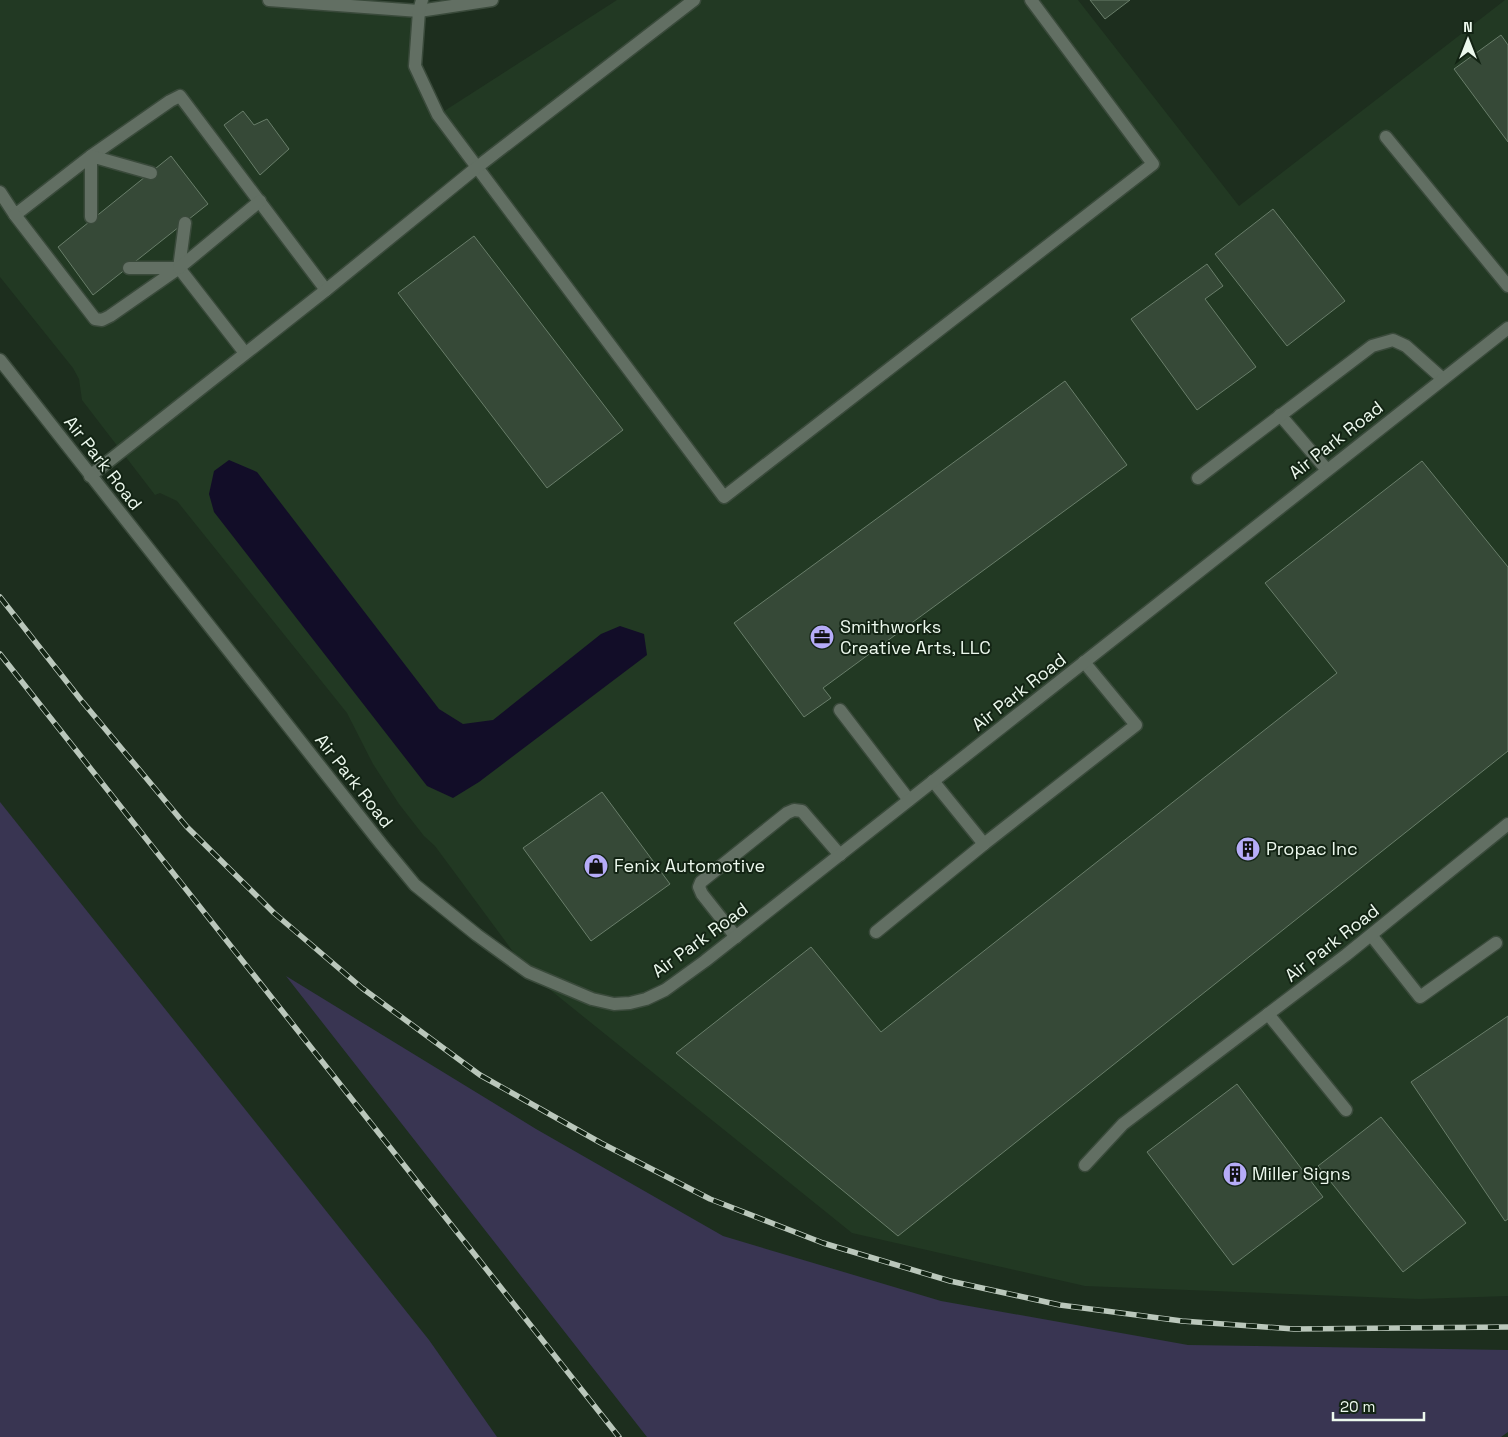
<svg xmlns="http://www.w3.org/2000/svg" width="1508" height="1437" font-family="'Space Grotesk',sans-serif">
<rect width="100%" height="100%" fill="#1d2e1e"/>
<polygon fill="#223923" points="0,0 269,0 419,11 415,66 438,115 617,0 1078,0 1239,206 1505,0 1508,0 1508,1296 1419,1299 1085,1286 852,1233 528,972 435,846 424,836 399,804 373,764 347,713 177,501 160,493 155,495 82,400 79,379 73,368 0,277"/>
<g fill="#393552">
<polygon points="0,802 429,1340 497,1437 0,1437"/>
<polygon points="286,976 536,1129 723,1236 941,1301 1188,1345 1508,1350 1508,1432 1501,1437 647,1437"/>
</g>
<polygon fill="#120d28" points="229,460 257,472 439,709 463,724 493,720 601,634 620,626 644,634 647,655 479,782 453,798 427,786 214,512 209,494 214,471"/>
<g fill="#364937" stroke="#697e6a">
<polygon points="1090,0 1130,0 1105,19"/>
<polygon points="1501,35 1508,45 1508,142 1454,69"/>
<polygon points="243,111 254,125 267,119 289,149 260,175 224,125"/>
<polygon points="171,156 208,204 93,295 58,247"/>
<polygon points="1273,209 1345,301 1287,346 1215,254"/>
<polygon points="474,236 623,430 547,488 398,293"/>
<polygon points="1207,264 1223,286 1205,299 1256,367 1197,410 1131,319"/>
<polygon points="1065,381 1127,465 823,688 831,698 804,717 734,623"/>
<polygon points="1422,461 1508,567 1508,751 898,1236 676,1053 811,947 881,1032 1337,673 1265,583"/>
<polygon points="602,792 670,884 591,941 523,848"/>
<polygon points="1508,1016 1508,1219 1505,1221 1411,1082"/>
<polygon points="1237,1084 1323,1197 1233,1265 1147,1152"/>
<polygon points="1381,1117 1466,1223 1403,1272 1318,1166"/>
</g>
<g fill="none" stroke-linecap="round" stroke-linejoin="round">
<defs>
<g id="service">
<polyline points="269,0 419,11 492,0"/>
<polyline points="422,0 419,11 415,66 438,115 724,497 1153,164 1031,0"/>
<polyline points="1386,137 1508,286"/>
<polyline points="0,192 15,215 91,156 170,101 180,96 326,290"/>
<polyline points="15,215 95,319 102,320 110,316 179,268 245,353"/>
<polyline points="91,217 91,156 151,173"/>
<polyline points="129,268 179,268 185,223"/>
<polyline points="179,268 260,201"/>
<polyline points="1280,415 1327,470"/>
<polyline points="90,476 326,290 476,168 694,0"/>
<polyline points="1198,478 1372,346 1393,340 1406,346 1443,379"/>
<polyline points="840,710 909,800"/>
<polyline points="933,781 984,844 1136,725 1084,662"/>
<polyline points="876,932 984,844"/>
<polyline points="1371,935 1420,997 1496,943"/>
<polyline points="736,937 702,894 699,887 701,882 787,813 794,810 802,811 840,855"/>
<polyline points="1268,1014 1346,1110"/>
</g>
<g id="minor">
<polyline points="0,360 382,845 415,885 477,935 528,972 592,999 614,1004 630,1003 646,999 665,990 705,961 1508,328"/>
<polyline points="1085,1165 1123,1124 1346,955 1508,824"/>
</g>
</defs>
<use href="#service" stroke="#3a4a3b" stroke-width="15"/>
<use href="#minor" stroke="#3a4a3b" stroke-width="15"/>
<use href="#service" stroke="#626f63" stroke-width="12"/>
<use href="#minor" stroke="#626f63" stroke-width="12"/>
<defs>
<g id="rail">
<polyline points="0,597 81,700 187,827 274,913 362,988 480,1075 601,1143 710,1199 823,1243 950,1281 1060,1305 1182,1321 1294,1329 1508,1327"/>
<polyline points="0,654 619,1437"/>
</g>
</defs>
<use href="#rail" stroke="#bac7bb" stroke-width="5.5"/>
<use href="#rail" stroke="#132414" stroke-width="4" stroke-dasharray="11" stroke-linecap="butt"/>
</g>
<defs>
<symbol id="office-disc" viewBox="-11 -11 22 22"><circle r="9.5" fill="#b6acf8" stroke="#132414"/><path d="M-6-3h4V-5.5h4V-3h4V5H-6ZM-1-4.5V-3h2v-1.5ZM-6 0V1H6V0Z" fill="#111"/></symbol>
<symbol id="building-disc" viewBox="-11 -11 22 22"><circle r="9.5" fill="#b6acf8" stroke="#132414"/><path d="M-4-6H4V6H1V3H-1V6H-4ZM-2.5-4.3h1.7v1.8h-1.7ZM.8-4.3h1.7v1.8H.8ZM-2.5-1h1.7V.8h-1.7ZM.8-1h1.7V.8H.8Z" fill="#111"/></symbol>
<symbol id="shop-disc" viewBox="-11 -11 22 22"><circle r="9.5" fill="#b6acf8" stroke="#132414"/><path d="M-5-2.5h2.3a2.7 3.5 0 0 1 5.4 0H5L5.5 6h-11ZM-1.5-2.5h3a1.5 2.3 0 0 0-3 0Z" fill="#111"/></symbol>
</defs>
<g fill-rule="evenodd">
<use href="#office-disc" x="808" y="623" width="28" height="28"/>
<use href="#building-disc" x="1234" y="835" width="28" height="28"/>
<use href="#shop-disc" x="582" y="852" width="28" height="28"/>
<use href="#building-disc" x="1221" y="1160" width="28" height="28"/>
</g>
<g text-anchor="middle" stroke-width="4" stroke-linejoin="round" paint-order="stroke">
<g font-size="18" fill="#ecf8ed" stroke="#132414">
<text transform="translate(1336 440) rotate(-38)" y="6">Air Park Road</text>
<text transform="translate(103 463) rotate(52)" y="6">Air Park Road</text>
<text transform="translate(1019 692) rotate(-38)" y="6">Air Park Road</text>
<text transform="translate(354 781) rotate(52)" y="6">Air Park Road</text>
<text transform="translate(700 940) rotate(-36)" y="6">Air Park Road</text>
<text transform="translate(1332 943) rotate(-38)" y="6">Air Park Road</text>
</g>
<g font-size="18" fill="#ecf8ed" stroke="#132414" text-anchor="start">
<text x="840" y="633">Smithworks<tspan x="840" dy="21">Creative Arts, LLC</tspan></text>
<text x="1266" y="855">Propac Inc</text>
<text x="614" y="872">Fenix Automotive</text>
<text x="1252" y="1180">Miller Signs</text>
</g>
</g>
<g transform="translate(1468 40)" stroke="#132414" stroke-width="4" paint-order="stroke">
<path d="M0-4L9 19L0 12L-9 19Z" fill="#ecf8ed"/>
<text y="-8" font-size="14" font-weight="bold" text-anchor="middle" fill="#ecf8ed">N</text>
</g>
<path d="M1333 1412v8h91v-8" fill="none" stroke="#ecf8ed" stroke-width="2.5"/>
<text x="1340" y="1412" font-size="15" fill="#ecf8ed" stroke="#132414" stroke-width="4" paint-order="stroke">20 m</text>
</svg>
